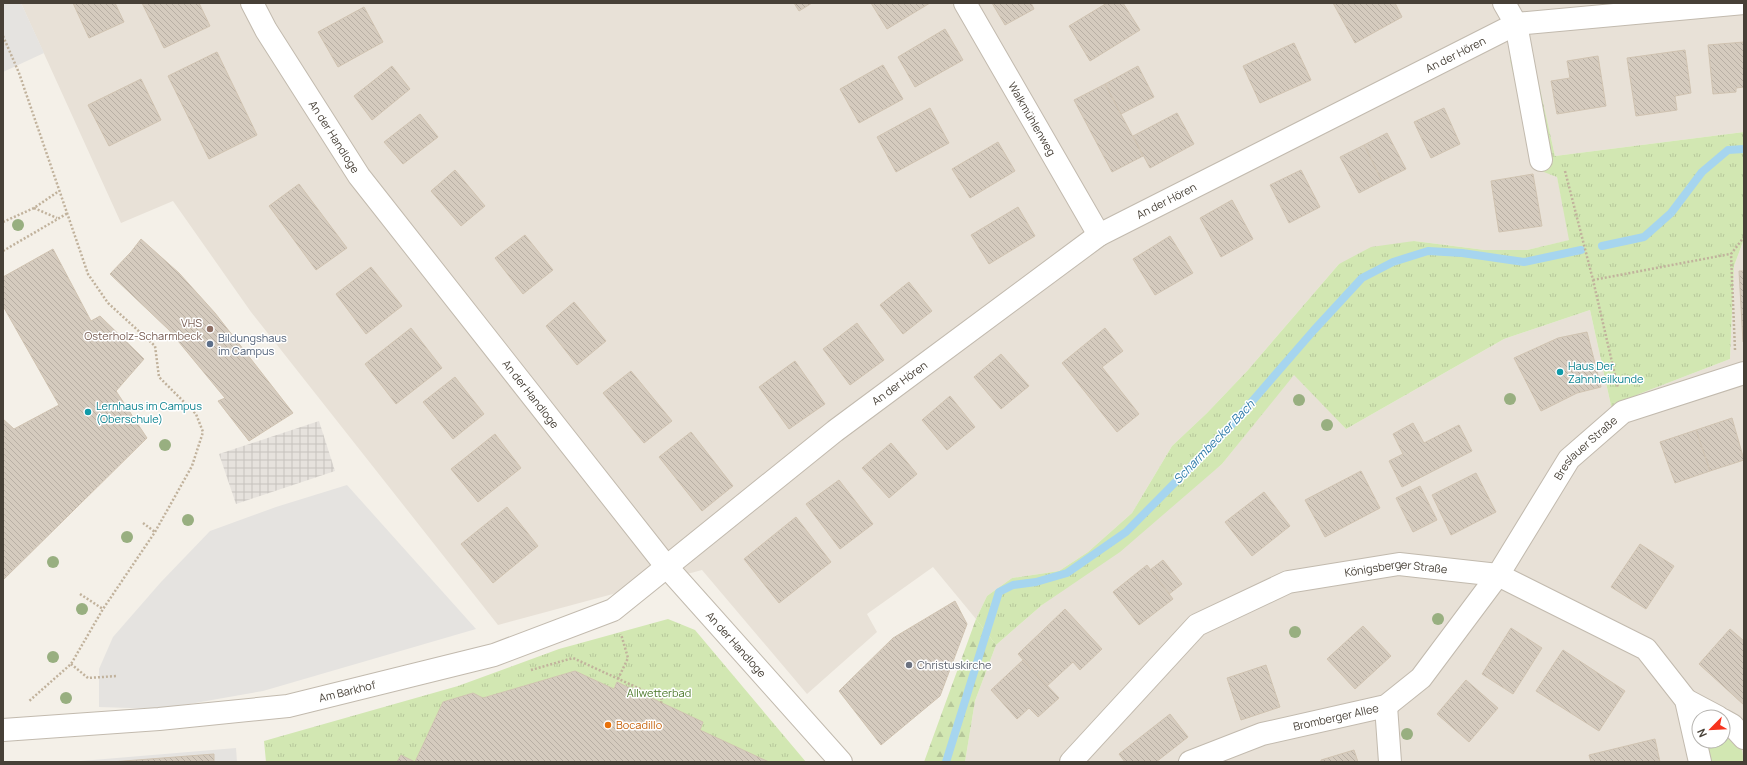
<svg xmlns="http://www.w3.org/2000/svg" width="1747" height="765" font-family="Manrope,sans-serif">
<defs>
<pattern id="industrial-grid" width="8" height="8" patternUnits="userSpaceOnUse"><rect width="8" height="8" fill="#e6e2dd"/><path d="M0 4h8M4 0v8" fill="none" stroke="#c7c3be"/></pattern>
<pattern id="forest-firs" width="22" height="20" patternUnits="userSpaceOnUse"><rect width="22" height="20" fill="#d2e7b2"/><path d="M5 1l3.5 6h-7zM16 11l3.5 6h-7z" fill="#b6c79a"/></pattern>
<pattern id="park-tufts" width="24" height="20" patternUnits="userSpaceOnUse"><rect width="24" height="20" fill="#d2e7b2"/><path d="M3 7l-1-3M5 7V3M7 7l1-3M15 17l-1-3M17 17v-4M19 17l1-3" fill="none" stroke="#b6c79a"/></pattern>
<pattern id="building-back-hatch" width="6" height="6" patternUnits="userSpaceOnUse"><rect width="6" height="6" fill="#d5cbbe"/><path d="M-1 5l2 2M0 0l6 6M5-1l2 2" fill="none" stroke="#b8afa4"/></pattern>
</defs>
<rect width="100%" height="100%" fill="#f4f0e8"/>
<g fill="#e8e1d7" fill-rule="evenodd">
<polygon points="21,3 1744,3 1744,132 1555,156 1532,54 1570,240 1527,250 1485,250 1414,241 1339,264 1248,370 1207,413 1172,446 1132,513 1088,552 1059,571 1012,578 987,596 976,619 933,567 867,614 877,632 807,694 702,570 498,625 251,312 173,201 121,223"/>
<path d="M1744,239V762H965L975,701L996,645L1042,605L1222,464L1294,374L1346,429L1504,339L1590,310L1612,410L1639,394L1730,359L1734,266ZM1699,717H1723V741H1699Z"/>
</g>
<polygon fill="url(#industrial-grid)" points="319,421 335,471 236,504 219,454"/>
<polygon fill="#d2e7b2" points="1723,737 1741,744 1744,762 1704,762 1699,741 1723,741"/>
<polygon fill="url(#forest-firs)" points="976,619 996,645 975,701 965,762 924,762"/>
<g fill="url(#park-tufts)">
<polygon points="1532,53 1555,156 1744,132 1744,239 1734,266 1730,359 1639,394 1612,410 1590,310 1504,339 1346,429 1294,375 1222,464 1120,552 1042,605 996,645 976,619 987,596 1012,578 1059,571 1088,552 1132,513 1172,446 1207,413 1248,370 1339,264 1371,247 1414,241 1485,250 1527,250 1569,240 1557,177 1536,169 1510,60"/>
<polygon points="668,619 695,630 806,762 266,762 264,741 458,686 559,649"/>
</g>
<g fill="#e5e3e0">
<polygon points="3,3 21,3 44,53 3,72"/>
<polygon points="347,485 476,629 263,691 161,709 99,707 99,669 113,637 161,582 210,531 276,507"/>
<polygon points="236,748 237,762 81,761"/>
</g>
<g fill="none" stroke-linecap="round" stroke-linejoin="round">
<g stroke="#a6d5ef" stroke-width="8">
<polyline points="1602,246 1644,237 1671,213 1702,172 1728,150 1744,149"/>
<polyline points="946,762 999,592 1013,585 1036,582 1067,573 1126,532 1229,428 1314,330 1362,278 1393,262 1428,251 1462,253 1524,262 1581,250"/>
</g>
</g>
<g fill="url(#building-back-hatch)" stroke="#d0c3b1">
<polygon points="73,3 115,3 124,22 89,38"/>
<polygon points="142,3 199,3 210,26 164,48"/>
<polygon points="794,3 812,3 799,11"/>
<polygon points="871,3 930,3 887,29"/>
<polygon points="992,3 1031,3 1034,9 1005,25"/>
<polygon points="1107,3 1123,3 1140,30 1090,61 1069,26"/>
<polygon points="1333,3 1395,3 1402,17 1355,43"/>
<polygon points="364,7 383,42 338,67 318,32"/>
<polygon points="945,29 963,60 915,87 898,57"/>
<polygon points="1744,42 1744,87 1736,88 1736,92 1713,94 1708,45"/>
<polygon points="1294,43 1311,80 1260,103 1243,66"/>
<polygon points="1685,50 1691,93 1675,96 1677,110 1636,116 1627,58"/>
<polygon points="217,52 257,135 209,159 168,76"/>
<polygon points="1598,56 1606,106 1557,114 1551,81 1570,78 1567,61"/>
<polygon points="883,65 903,99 859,123 840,89"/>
<polygon points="392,66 410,89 372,120 354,96"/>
<polygon points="1138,66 1154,97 1121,114 1105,84"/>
<polygon points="141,79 161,120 109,146 88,105"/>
<polygon points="1105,84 1143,156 1112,172 1074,100"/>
<polygon points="930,108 949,143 896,172 877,137"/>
<polygon points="1444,108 1460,144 1431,158 1414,122"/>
<polygon points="1177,113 1194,144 1150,168 1133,136"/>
<polygon points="420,114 438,137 403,164 384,142"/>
<polygon points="1387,133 1406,169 1382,181 1364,145"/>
<polygon points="998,142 1015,171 970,198 952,169"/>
<polygon points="1364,145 1382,181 1359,193 1340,157"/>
<polygon points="455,170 485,206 461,226 431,191"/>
<polygon points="1301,170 1320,207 1289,223 1270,185"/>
<polygon points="1533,174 1542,226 1499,232 1491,181"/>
<polygon points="299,184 347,248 316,270 269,206"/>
<polygon points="1232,200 1253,239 1221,257 1200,218"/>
<polygon points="1018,207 1035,236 989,264 971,235"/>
<polygon points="525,235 553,270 523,294 495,258"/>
<polygon points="1170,236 1193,273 1155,295 1133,259"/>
<polygon points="141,239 179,273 215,313 293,413 249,441 218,401 225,398 169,330 110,274 131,252"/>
<polygon points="53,249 91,321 100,316 144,359 116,391 147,438 3,580 3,419 14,429 59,405 3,306 3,277"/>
<polygon points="371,267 402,306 366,334 336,294"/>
<polygon points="1739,271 1744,271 1744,342 1743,342"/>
<polygon points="909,282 932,311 903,334 880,305"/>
<polygon points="574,302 606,341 577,365 546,326"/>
<polygon points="857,323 884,360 850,385 823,349"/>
<polygon points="411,328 442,368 396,404 365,364"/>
<polygon points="1105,328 1123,351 1102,367 1139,414 1117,432 1062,363"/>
<polygon points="1587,332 1601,387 1577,393 1541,411 1514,358 1558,338"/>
<polygon points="1001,354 1029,386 1001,409 974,377"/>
<polygon points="795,361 825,404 789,429 759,387"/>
<polygon points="631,371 672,421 644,443 603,393"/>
<polygon points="455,377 484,414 453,439 423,402"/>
<polygon points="950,396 975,427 947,450 922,420"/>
<polygon points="1732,418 1744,460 1710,471 1696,430"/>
<polygon points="1413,423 1424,443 1459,425 1472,451 1402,487 1389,461 1403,454 1393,434"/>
<polygon points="1696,430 1710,471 1675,483 1660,442"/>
<polygon points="691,432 733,486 702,511 659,457"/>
<polygon points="495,434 521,468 478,502 451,469"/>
<polygon points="891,443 917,474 889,498 862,468"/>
<polygon points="1361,471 1380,508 1325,537 1305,500"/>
<polygon points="1476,473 1496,512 1451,535 1432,495"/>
<polygon points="839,480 873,524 840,549 806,504"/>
<polygon points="1420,486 1437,520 1413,532 1396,498"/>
<polygon points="1264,492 1290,526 1252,556 1225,522"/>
<polygon points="507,507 538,546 493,583 461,544"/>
<polygon points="796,517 831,562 779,603 744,559"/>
<polygon points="1640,544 1674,566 1646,609 1611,587"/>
<polygon points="1163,560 1182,584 1169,594 1150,570"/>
<polygon points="1147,565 1173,599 1139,625 1113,592"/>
<polygon points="955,601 967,624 940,696 881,745 839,691 893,638"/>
<polygon points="1065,609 1102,649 1080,670 1073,662 1047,686 1018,654"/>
<polygon points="1363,626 1391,656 1355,689 1327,659"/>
<polygon points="1511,628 1542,648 1513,694 1482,674"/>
<polygon points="1730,629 1744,641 1744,705 1699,664"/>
<polygon points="1563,650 1625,691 1599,731 1536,691"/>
<polygon points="1023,660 1059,698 1038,717 1029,708 1017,719 991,690"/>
<polygon points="1266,665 1280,707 1241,720 1227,678"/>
<polygon points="575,671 614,689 617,682 703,722 700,730 769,762 397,762 401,755 415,762 443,702 473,693 483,698"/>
<polygon points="1466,680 1498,708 1469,742 1437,714"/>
<polygon points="1170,714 1188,737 1156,762 1125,762 1119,754"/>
<polygon points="1655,739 1660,762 1591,762 1589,755"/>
<polygon points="1354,750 1358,762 1321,762 1321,760"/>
<polygon points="214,754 214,762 111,762"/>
</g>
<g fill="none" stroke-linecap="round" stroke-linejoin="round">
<defs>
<g id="minor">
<path id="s1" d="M252,3L266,30L359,176L666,566L841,762"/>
<path id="s2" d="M965,3L1099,235"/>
<polyline points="1504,3 1516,24 1541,160"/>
<polyline points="1686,700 1718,717"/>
<polyline points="1386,706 1390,762"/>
<polyline points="1723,720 1732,725 1744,738"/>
<path id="s3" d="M3,730L159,719L288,706L494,655L613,610L835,431L1099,235L1516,24L1744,3"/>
<path id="s4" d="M1071,762L1197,625L1288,582L1399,564L1498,575L1646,649L1686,700L1700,762"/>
<path id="s5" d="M1190,762L1262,734L1386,706L1421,678L1498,575L1569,459L1623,412L1744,373"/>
</g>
</defs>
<use href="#minor" stroke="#c2baae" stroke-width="24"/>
<g stroke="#c1b29c" stroke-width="2.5" stroke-dasharray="2 2" stroke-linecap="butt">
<polyline points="3,36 19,73 88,274 108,303 155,346 159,377 196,414 203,432 192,466 155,532 103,609 71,664 28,702"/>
<polyline points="1565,171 1593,280 1618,388"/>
<polyline points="34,208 57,218"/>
<polyline points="3,222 34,208 59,191"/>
<polyline points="3,251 68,213"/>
<polyline points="1593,280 1730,254"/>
<polyline points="1735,350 1731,254 1744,237"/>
<polyline points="143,523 155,532"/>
<polyline points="80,594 103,609"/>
<polyline points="71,664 88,678 117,676"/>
<polyline points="531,670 573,658 662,699 661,703"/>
<polyline points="618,679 628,658 621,634"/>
</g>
<use href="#minor" stroke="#fff" stroke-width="22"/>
</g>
<g fill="#98af80">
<circle cx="18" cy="225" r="6"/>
<circle cx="1510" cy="399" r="6"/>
<circle cx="1299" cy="400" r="6"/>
<circle cx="1327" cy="425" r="6"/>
<circle cx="165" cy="445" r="6"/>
<circle cx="188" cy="520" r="6"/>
<circle cx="127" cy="537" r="6"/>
<circle cx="53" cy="562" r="6"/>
<circle cx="82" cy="609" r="6"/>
<circle cx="1438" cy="619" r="6"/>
<circle cx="1295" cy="632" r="6"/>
<circle cx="53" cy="657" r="6"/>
<circle cx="66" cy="698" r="6"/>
<circle cx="1407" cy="734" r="6"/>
</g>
<circle fill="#8d6e63" stroke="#fff" stroke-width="1.5" cx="210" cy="329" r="4"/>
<circle fill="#5c6f8a" stroke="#fff" stroke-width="1.5" cx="210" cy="344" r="4"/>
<g fill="#0f9aa8" stroke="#fff" stroke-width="1.5">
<circle cx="1560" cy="372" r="4"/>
<circle cx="88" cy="412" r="4"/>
</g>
<circle fill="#6b7280" stroke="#fff" stroke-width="1.5" cx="909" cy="665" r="4"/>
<circle fill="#e8710a" stroke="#fff" stroke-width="1.5" cx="608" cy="725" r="4"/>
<g text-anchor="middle" stroke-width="3" stroke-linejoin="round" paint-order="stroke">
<g font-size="11" fill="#474037" stroke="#fff">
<text dy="4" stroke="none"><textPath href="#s3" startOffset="1639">An der Hören</textPath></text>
<text dy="4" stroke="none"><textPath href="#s2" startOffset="134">Walkmühlenweg</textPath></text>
<text dy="4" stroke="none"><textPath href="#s1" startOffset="157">An der Handloge</textPath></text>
<text dy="4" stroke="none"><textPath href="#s3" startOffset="1315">An der Hören</textPath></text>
<text dy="4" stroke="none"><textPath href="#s3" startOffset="991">An der Hören</textPath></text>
<text dy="4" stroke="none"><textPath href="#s1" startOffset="481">An der Handloge</textPath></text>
<text dy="4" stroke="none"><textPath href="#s5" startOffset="533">Breslauer Straße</textPath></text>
<text dy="4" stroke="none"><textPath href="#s4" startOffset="396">Königsberger Straße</textPath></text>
<text dy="4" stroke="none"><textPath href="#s1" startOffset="805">An der Handloge</textPath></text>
<text dy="4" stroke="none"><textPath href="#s3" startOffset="347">Am Barkhof</textPath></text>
<text dy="4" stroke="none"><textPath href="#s5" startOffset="153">Bromberger Allee</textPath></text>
</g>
<g font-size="11" fill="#785e54" stroke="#fff" text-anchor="end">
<text x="202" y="327">VHS<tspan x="202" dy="13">Osterholz-Scharmbeck</tspan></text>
</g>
<g font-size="11" fill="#4e5e75" stroke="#fff" text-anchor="start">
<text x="218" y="342">Bildungshaus<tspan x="218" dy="13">im Campus</tspan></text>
</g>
<g font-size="11" fill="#0d838f" stroke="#fff" text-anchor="start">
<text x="1568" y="370">Haus Der<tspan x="1568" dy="13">Zahnheilkunde</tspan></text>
<text x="96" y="410">Lernhaus im Campus<tspan x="96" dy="13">(Oberschule)</tspan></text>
</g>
<g font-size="11" fill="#5b616d" stroke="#fff" text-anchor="start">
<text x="917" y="669">Christuskirche</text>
</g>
<g font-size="11" fill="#4c792b" stroke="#fff">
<text x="659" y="697">Allwetterbad</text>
</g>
<g font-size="11" fill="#c56008" stroke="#fff" text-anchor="start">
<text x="616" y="729">Bocadillo</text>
</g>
<g font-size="12" font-style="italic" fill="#2f7caa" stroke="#fff">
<text transform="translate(1214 442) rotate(-46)" y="4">Scharmbecker Bach</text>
</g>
</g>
<rect width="1747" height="765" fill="none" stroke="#474037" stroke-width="8"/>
<g transform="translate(1711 729) rotate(246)"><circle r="19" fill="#ffffff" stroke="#b5b3af"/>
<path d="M0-3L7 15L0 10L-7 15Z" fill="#f6331d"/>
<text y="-6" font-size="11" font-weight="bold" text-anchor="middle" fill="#474037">N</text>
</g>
</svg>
